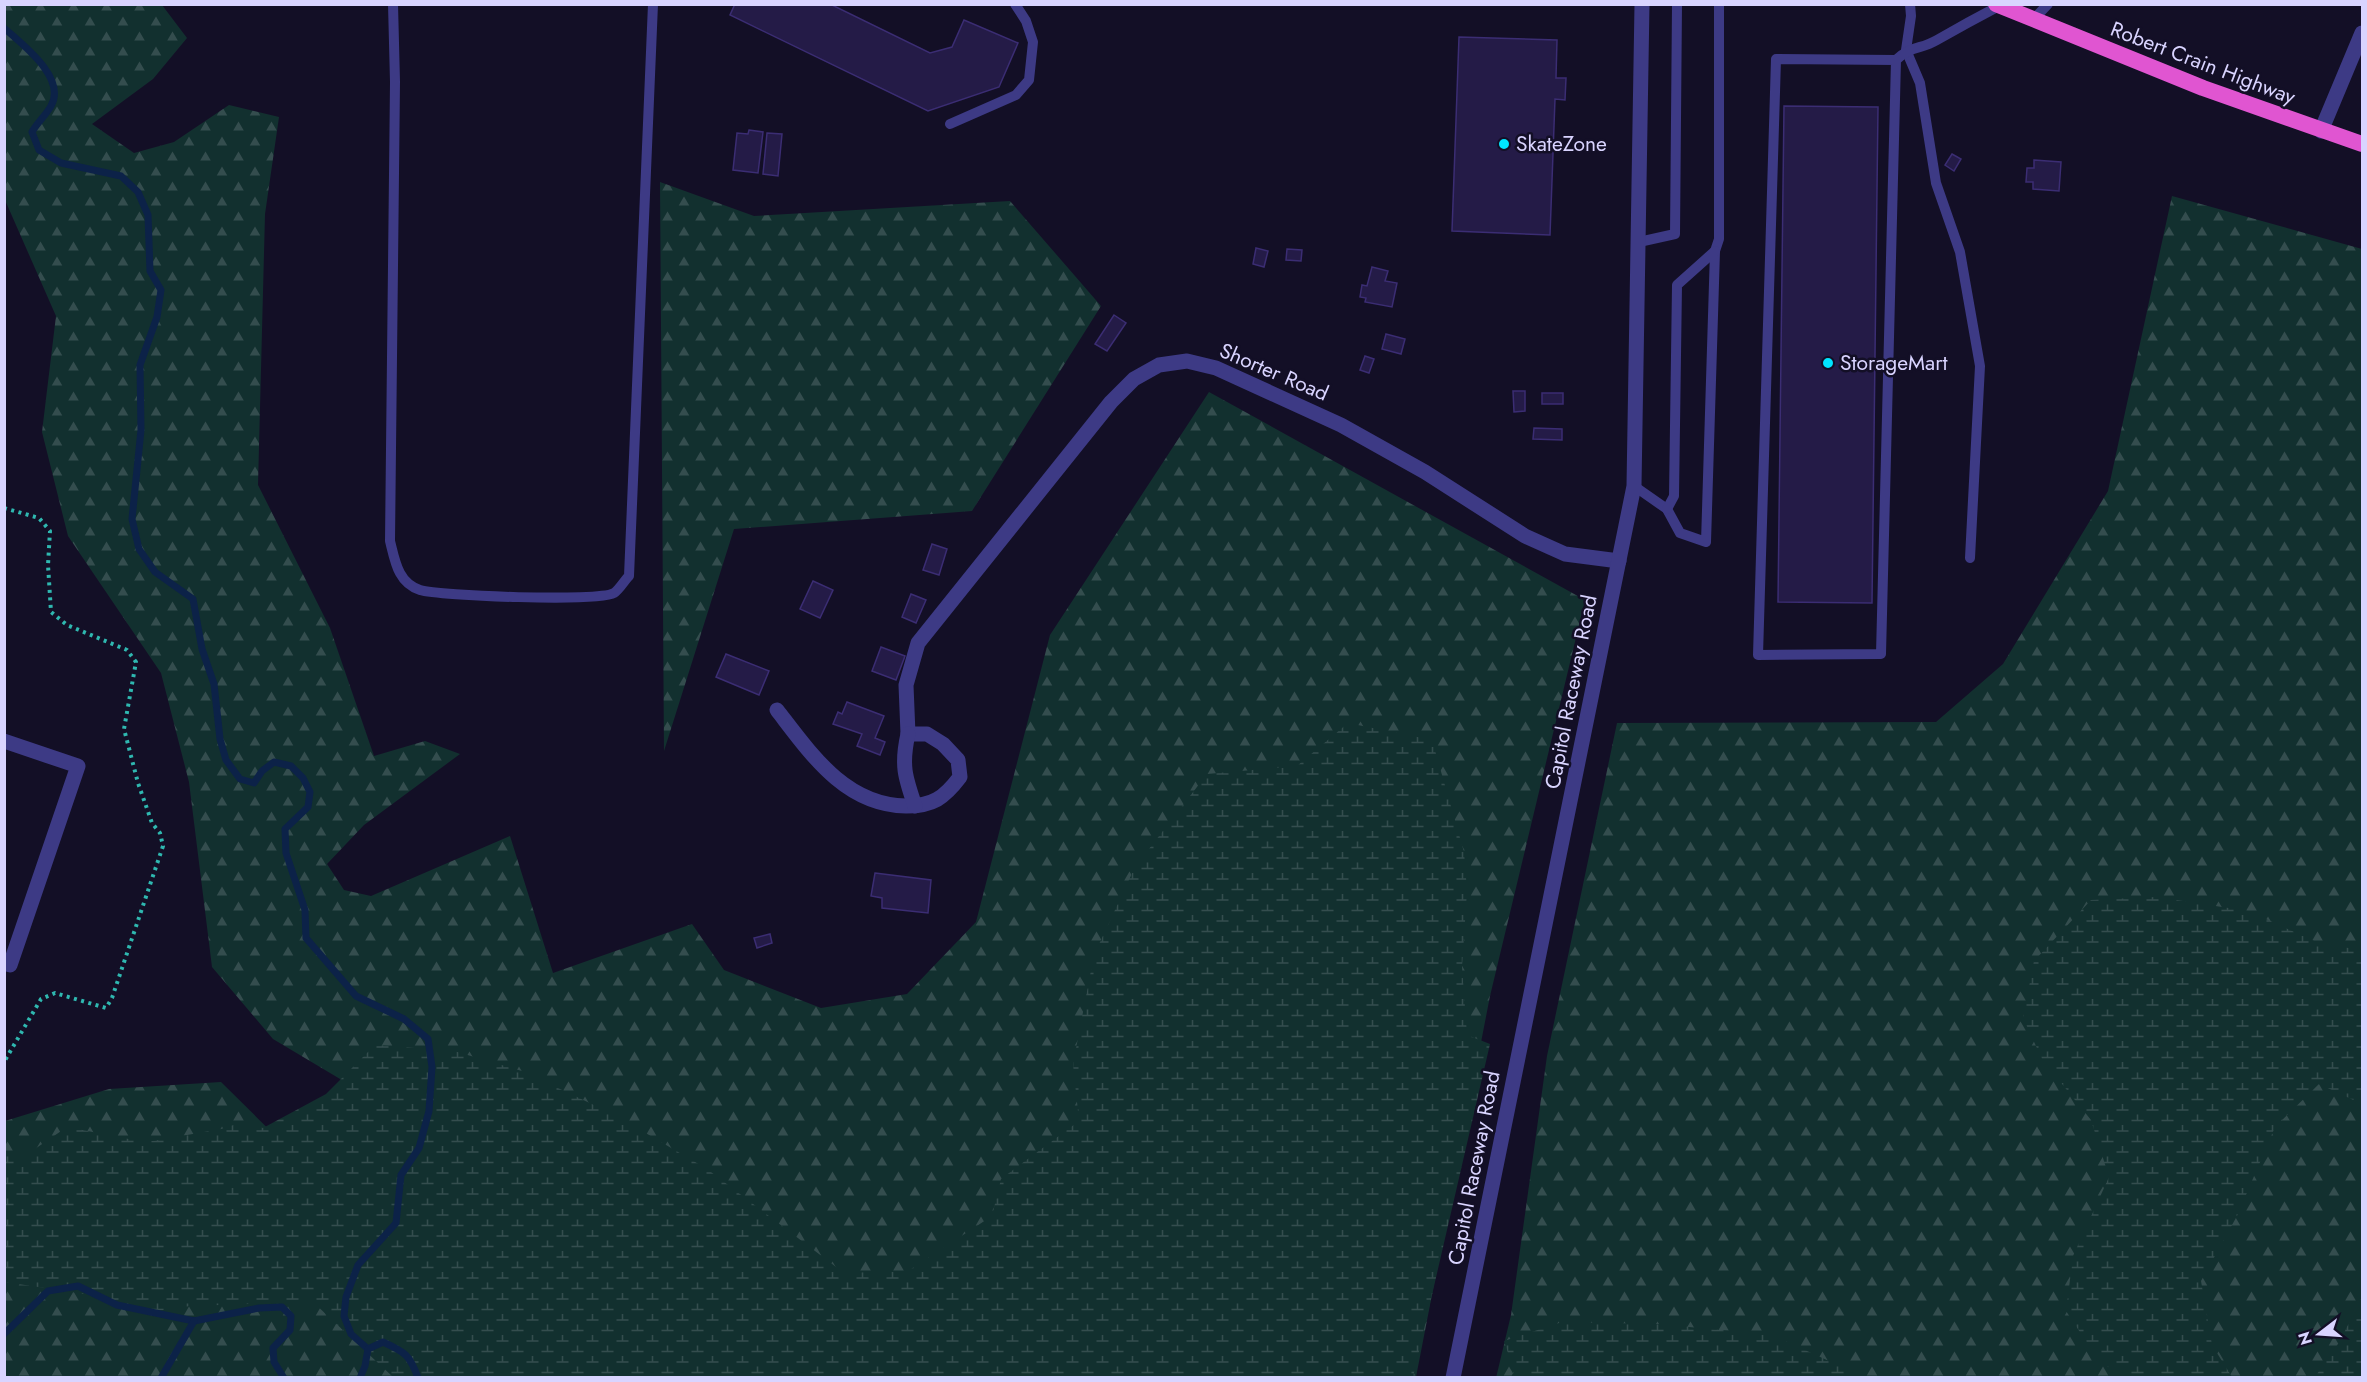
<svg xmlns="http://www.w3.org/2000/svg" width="2367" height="1382" font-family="Jost,sans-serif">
<defs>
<pattern id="forest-firs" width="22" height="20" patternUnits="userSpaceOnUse" patternTransform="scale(1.5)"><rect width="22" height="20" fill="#12302f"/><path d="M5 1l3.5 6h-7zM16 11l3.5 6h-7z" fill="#344d4e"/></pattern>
<pattern id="wetland-marsh" width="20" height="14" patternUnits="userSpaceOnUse" patternTransform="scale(1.5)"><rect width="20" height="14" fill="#12302f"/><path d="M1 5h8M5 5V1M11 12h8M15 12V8" fill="none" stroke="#344d4e"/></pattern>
</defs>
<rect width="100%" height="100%" fill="#130f26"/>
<g fill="url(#forest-firs)">
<polygon points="5,5 162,5 187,38 153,79 92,124 134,153 174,142 229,105 279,117 265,214 258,485 330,628 374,756 425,741 460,754 364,825 327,864 344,890 371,896 510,836 553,973 692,924 724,970 821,1008 907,994 976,922 1050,635 1209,392 1585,600 1490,996 1416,1377 5,1378 5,1121 109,1089 221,1082 309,1169 372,1098 273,1039 212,967 189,782 161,673 68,536 42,432 56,316 5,200"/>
<polygon points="660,182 754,216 1010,201 1101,306 972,511 734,529 664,751"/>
<polygon points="2172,196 2362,249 2362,1377 1496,1378 1511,1315 1547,1056 1617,723 1936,722 2003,664 2108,491"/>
</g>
<g fill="url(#wetland-marsh)">
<polygon points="1348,723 1432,740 1464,852 1467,891 1462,967 1467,1035 1490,1044 1413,1377 393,1377 313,1302 190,1306 145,1313 105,1297 5,1282 5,1153 29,1153 67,1127 139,1141 153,1141 221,1129 243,1122 263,1128 326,1094 375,1045 454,1051 522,1071 615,1115 707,1169 844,1273 908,1271 992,1216 1001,1179 1079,1121 1073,1064 1094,955 1135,867 1207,774 1297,766"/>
<polygon points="2157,897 2248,911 2321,944 2362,950 2362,1104 2319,1084 2275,1127 2237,1216 2201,1281 2212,1345 2232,1377 2121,1377 2097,1358 2066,1311 2073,1256 2109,1177 2091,1120 2042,1059 2023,1018 2034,961 2091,900"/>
<polygon points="2362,1297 2362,1377 2315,1377 2340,1341"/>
<polygon points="1562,1322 1658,1324 1772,1335 1851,1371 1859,1377 1511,1377 1514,1371 1504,1341"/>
</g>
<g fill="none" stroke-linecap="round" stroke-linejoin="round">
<g stroke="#0c2248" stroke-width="7">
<path d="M4,28C23,45 67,78 51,106C46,115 37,123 32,132L39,150L61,163L121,176L138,192L148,215L150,271L161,290L157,317L140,365L141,430L132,519L139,549L155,572L193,599L202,649L214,684L220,739L226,760L240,779L254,783L262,771L274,762L291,766L303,778L310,792L308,807L285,829L286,853L305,910L306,938L356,996L404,1019L428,1039L432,1067L429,1111L419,1148L401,1175L396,1223L358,1265L346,1297L344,1316L351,1334L368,1349"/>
<polyline points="4,1334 48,1291 78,1286 117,1305 194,1321 259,1308 282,1307 291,1316 290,1330 273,1348 274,1362 284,1378"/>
<polyline points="161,1378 194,1321"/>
<path d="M360,1378L365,1366L368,1349L383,1342C405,1352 410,1355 418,1378"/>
</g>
</g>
<g fill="#241b47" stroke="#3b2d73" stroke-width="1.5">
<polygon points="735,4 830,4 930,53 952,47 964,20 1018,43 999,87 928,111 730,15"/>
<polygon points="1459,37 1557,40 1556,78 1566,78 1565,100 1555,99 1550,235 1452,231"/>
<polygon points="1784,106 1878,107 1872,603 1778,602"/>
<polygon points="749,130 763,132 758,173 733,170 737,133 748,134"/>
<polygon points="767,133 782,134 778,176 763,174"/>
<polygon points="1952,154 1961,159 1954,171 1945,165"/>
<polygon points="2034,160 2061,162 2059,191 2033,189 2033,182 2026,182 2027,168 2034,168"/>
<polygon points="1256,248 1268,251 1264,267 1253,264"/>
<polygon points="1287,249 1302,250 1301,261 1286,260"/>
<polygon points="1372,267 1388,271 1385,281 1397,283 1392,307 1365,302 1366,298 1360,297 1362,285 1367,286"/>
<polygon points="1114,315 1126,323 1107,351 1095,344"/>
<polygon points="1386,334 1405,339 1401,354 1382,349"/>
<polygon points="1365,356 1374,359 1369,373 1360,370"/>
<polygon points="1513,391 1525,391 1525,411 1514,412"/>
<rect x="1542" y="393" width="21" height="11"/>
<polygon points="1534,428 1562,429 1562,440 1533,439"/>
<polygon points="932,544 947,549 939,575 923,570"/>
<polygon points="813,581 833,590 820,618 800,609"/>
<polygon points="911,594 926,600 916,623 902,617"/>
<polygon points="881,647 905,656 896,680 872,671"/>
<polygon points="726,654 769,671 759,695 716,677"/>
<polygon points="847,702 884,716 875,738 885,742 880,755 857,746 862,734 833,724 838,712 842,714"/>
<polygon points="875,873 931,880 928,913 882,908 882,898 871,896"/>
<polygon points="770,934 772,943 757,948 754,938"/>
</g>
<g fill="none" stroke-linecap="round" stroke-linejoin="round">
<polyline stroke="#2fb8b0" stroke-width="4" stroke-dasharray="3 4.5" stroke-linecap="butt" points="4,508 39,518 50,531 48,565 51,612 67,625 127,650 136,662 124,729 138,783 152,823 160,833 163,846 112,998 106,1008 55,993 41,999 4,1062"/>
<g stroke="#3d3a85" stroke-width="10">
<path d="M393,4L395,82L390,541C395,561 398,583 420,590C439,596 599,602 614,593C619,590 624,581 629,576L653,4"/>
<polyline points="1910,4 1911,16 1906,50 1920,83 1936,183 1960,252 1980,366 1970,558"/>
<polyline points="2032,21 2048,4"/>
<path d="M1896,60L1881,654L1758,655L1776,59L1896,60C1912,45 1920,50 1937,40C1958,28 1978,17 1999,6"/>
<polyline points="950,124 1016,95 1029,80 1033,42 1026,21 1015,4"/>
<polyline points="1639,242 1675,234 1677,4"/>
<polyline points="1634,486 1667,509 1680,533 1706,542 1715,251 1719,239 1719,4"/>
<polyline points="1667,509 1674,496 1677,285 1715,251"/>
</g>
<g stroke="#3d3a85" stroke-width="15">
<polyline points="2321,131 2362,33"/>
<path d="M777,710C811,754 845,805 906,806C933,806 944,798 960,777L958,760L943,744L927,734H908L906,685L918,643L1111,402L1134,379L1159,365L1187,361L1216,368L1341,425L1425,472L1525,536L1565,554L1619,561"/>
<path d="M908,734C901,765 905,777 915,806"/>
<polyline points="4,741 78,766 10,965 4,963"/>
<polyline points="1453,1378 1634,486 1642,4"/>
</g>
<polyline stroke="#e055d1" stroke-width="16" points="1996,4 2203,88 2362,144"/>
</g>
<g fill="#00e5ff" stroke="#130f26" stroke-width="2">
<circle cx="1504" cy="144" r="6"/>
<circle cx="1828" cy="363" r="6"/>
</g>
<g text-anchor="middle" stroke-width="5" stroke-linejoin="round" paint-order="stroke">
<g font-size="21" fill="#d9d4ff" stroke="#130f26">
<text transform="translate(2203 63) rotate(21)" y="7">Robert Crain Highway</text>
<text transform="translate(1274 372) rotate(23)" y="7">Shorter Road</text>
<text transform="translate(1571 692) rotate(-79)" y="7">Capitol Raceway Road</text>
<text transform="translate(1474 1168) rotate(-79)" y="7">Capitol Raceway Road</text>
</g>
<g font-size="21" fill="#d9d4ff" stroke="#130f26" text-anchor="start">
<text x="1516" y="151">SkateZone</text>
<text x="1840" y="370">StorageMart</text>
</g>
</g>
<rect width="2367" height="1382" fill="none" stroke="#d9d4ff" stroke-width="12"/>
<g transform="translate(2319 1334) rotate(253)" stroke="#130f26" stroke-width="4.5" paint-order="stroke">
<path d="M0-4.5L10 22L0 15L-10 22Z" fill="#d9d4ff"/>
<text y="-9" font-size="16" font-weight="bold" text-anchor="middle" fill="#d9d4ff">N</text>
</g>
</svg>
